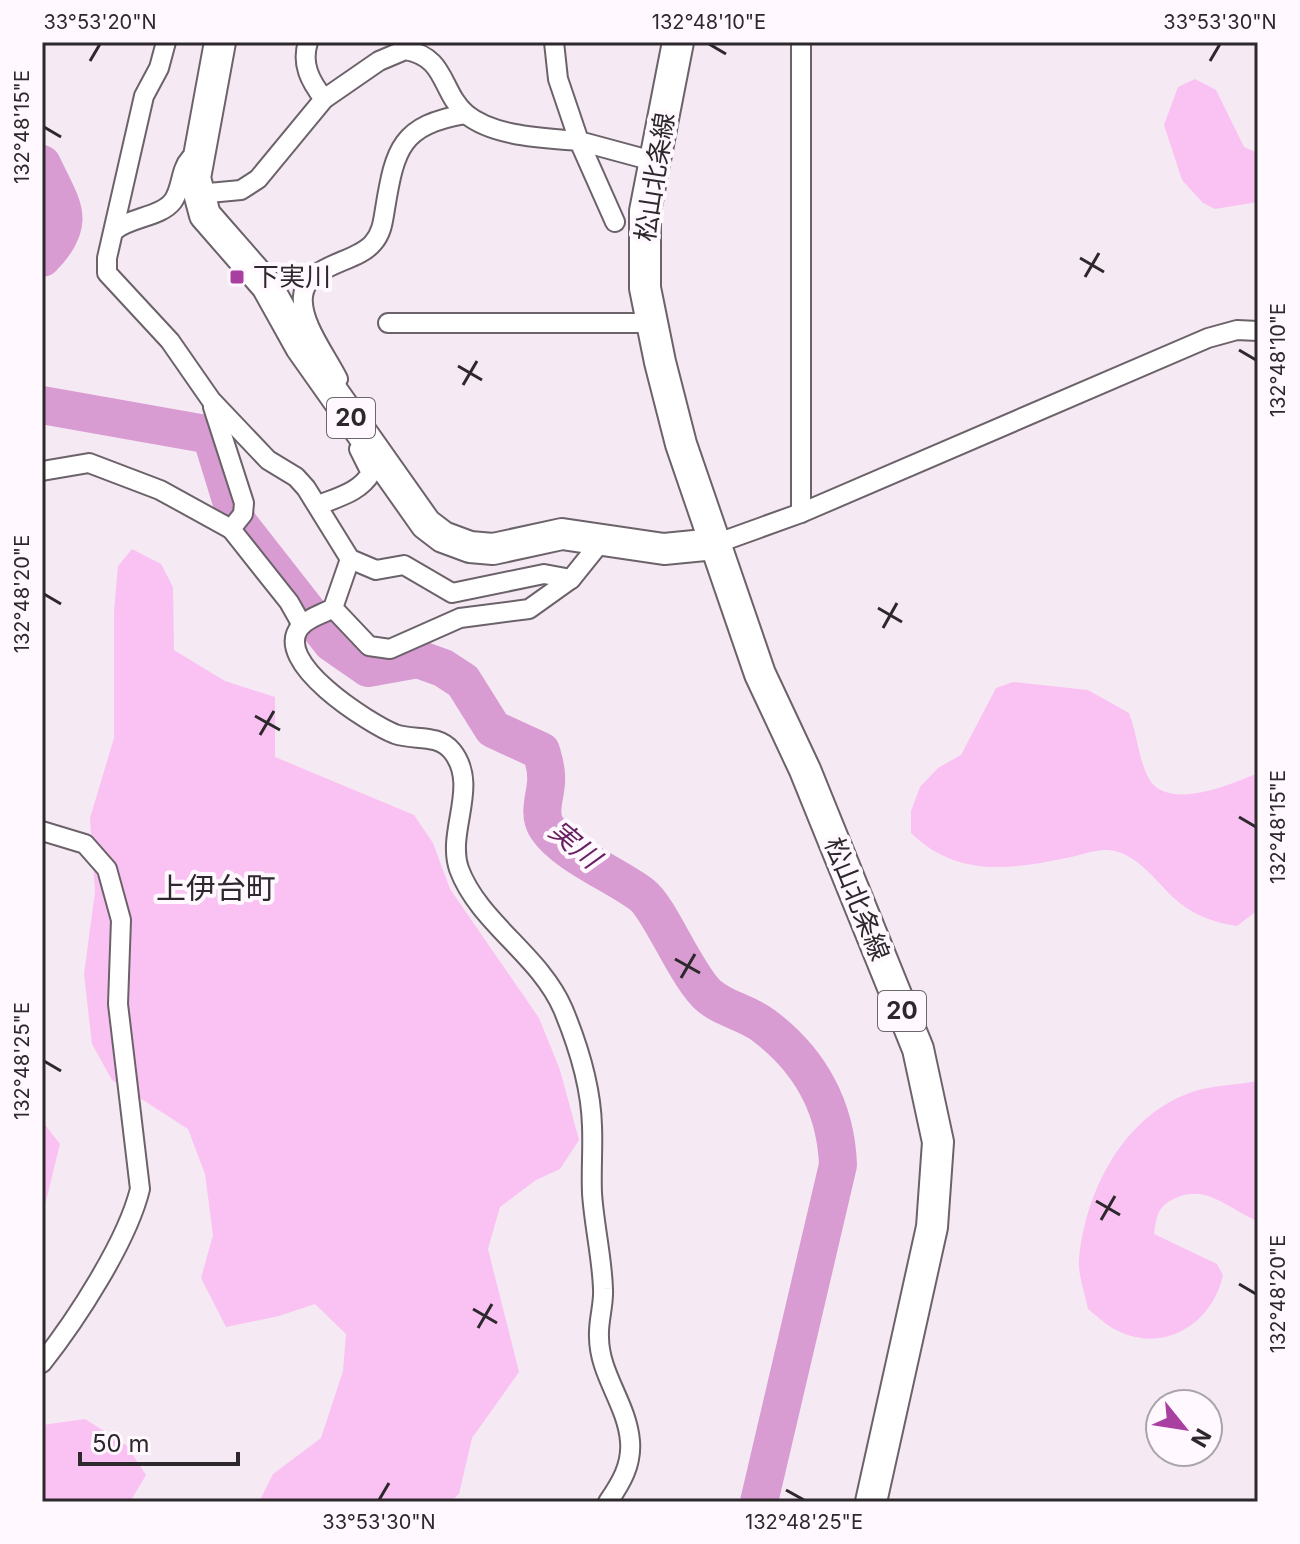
<svg xmlns="http://www.w3.org/2000/svg" width="1300" height="1544" font-family="Inter,'Noto Sans JP',sans-serif">
<rect width="100%" height="100%" fill="#f5e9f3"/>
<g fill="#fac2f3">
<polygon points="1195,79 1216,90 1244,147 1258,153 1258,202 1215,209 1203,203 1182,180 1164,125 1178,87"/>
<polygon points="132,549 161,564 173,587 174,650 225,681 275,697 275,757 414,815 433,843 450,889 539,1018 560,1070 579,1140 560,1169 536,1180 500,1207 488,1249 519,1372 472,1438 459,1494 450,1502 259,1502 273,1474 321,1438 343,1371 346,1334 315,1304 279,1316 226,1327 201,1278 213,1235 205,1174 188,1129 112,1080 92,1044 84,974 95,892 90,818 114,738 114,612 118,566"/>
<path d="M1013,682L1088,690L1129,713C1137,733 1138,756 1147,775C1164,814 1232,784 1258,773V910L1237,926C1217,923 1198,917 1181,904C1159,887 1139,852 1108,850C1095,849 1079,856 1066,858C1009,870 956,877 911,833V811L920,787L938,768L961,755L996,688Z"/>
<path d="M1258,1081V1221C1232,1211 1209,1186 1181,1196C1159,1204 1157,1212 1154,1234L1217,1264L1223,1275C1213,1322 1166,1354 1118,1331C1107,1326 1097,1316 1088,1309C1085,1294 1078,1275 1079,1260C1085,1192 1123,1116 1192,1092C1212,1085 1237,1085 1258,1081Z"/>
<polygon points="42,1121 60,1144 42,1217"/>
<polygon points="85,1419 126,1445 146,1475 130,1502 42,1502 42,1425"/>
</g>
<g fill="none" stroke-linecap="round" stroke-linejoin="round">
<g stroke="#d99cd2" stroke-width="38">
<path d="M42,164C61,206 79,221 42,258"/>
<path d="M42,405L211,435L238,523L332,643L368,668L418,659L443,668L463,681L493,729L541,751C543,758 546,767 546,775C548,792 536,812 547,828C565,855 616,875 642,895C659,908 683,968 705,992C719,1008 746,1012 763,1025C810,1060 836,1108 838,1165L759,1502"/>
</g>
<defs>
<g id="minor">
<polyline points="166,42 159,68 144,96 107,258 107,273 170,341 211,400 268,460 296,477 306,488 350,559 376,570 404,565 452,593 544,574 571,579 604,538"/>
<path d="M308,42C301,64 310,81 324,99"/>
<polyline points="554,42 558,79 579,141 653,161"/>
<path d="M198,194L241,190L258,179L324,99L379,61L405,50C447,57 440,91 466,114C494,137 545,138 579,141L615,222"/>
<path d="M115,230C131,217 161,217 173,201C182,189 180,170 190,159"/>
<polyline points="388,323 652,323"/>
<path d="M338,379C326,355 300,322 303,296C306,264 357,263 373,243C382,233 383,221 385,209C395,148 401,125 466,114"/>
<polyline points="42,471 89,463 160,490 231,529 243,514 244,503 213,407"/>
<path d="M319,505C338,497 360,492 371,473L359,449"/>
<polyline points="801,513 801,42"/>
<polyline points="231,529 289,602 302,625"/>
<polyline points="715,544 801,513 1208,338 1237,330 1258,331"/>
<path d="M350,559L333,608C323,614 309,617 301,626C269,661 370,724 395,734C414,741 437,733 452,751C480,786 446,831 459,869C479,923 540,955 563,1009C578,1045 591,1087 592,1126C593,1148 591,1171 592,1193C594,1225 602,1257 603,1289C604,1305 598,1321 599,1337C599,1374 627,1404 630,1441C632,1465 621,1483 608,1502"/>
<polyline points="333,608 369,646 390,649 460,618 529,609 571,579"/>
<path d="M42,831L85,844L107,869L121,920L118,1004L140,1189C127,1242 76,1320 42,1363"/>
</g>
<g id="primary">
<polyline points="220,42 195,178 205,215 267,286 301,347 426,524 443,537 470,547 493,549 562,534 664,549 715,544"/>
<polyline points="678,42 645,211 645,288 660,362 681,444 760,674 805,770 918,1049 938,1142 932,1227 871,1502"/>
</g>
</defs>
<use href="#minor" stroke="#6b626a" stroke-width="22"/>
<use href="#primary" stroke="#6b626a" stroke-width="34"/>
<use href="#minor" stroke="#fff" stroke-width="18"/>
<use href="#primary" stroke="#fff" stroke-width="30"/>
</g>
<path fill="none" stroke="#2c282b" stroke-width="3" d="M709,44L726,54M90,61L100,44M1210,61L1220,44M44,127L61,137M1080,258L1104,272M1085,277L1099,253M1239,350L1256,360M458,366L482,380M463,385L477,361M44,594L61,604M878,608L902,622M883,628L897,603M255,716L280,730M260,735L274,711M1239,817L1256,827M675,959L700,973M681,978L695,954M44,1061L61,1071M1096,1201L1120,1215M1101,1220L1115,1196M1239,1284L1256,1294M473,1309L497,1323M478,1328L492,1304M786,1490L804,1500M379,1500L389,1483"/>
<rect fill="#a83fa1" stroke="#fff8fe" stroke-width="3" x="229" y="269" width="16" height="16" rx="4"/>
<g text-anchor="middle" stroke-width="8" stroke-linejoin="round" paint-order="stroke">
<g fill="#fff8fe" stroke="#6b666a" stroke-width="2">
<rect x="327" y="398" width="48" height="40" rx="6"/>
<rect x="878" y="991" width="48" height="40" rx="6"/>
</g>
<g font-size="24" font-weight="bold" fill="#2c282b">
<text x="351" y="426">20</text>
<text x="902" y="1019">20</text>
</g>
<g font-size="26" fill="#2c282b" stroke="#fff8fe">
<text transform="translate(655 177) rotate(-81)" y="9">松山北条線</text>
<text transform="translate(857 899) rotate(68)" y="9">松山北条線</text>
</g>
<g font-size="26" fill="#2c282b" stroke="#fff8fe" text-anchor="start">
<text x="253" y="286">下実川</text>
</g>
<g font-size="28" font-style="italic" fill="#661f61" stroke="#fff8fe">
<text transform="translate(575 844) rotate(40)" y="10">実川</text>
</g>
<g font-size="30" fill="#2c282b" stroke="#fff8fe">
<text x="216" y="899">上伊台町</text>
</g>
</g>
<rect width="1300" height="1544" fill="none" stroke="#fff8fe" stroke-width="88"/>
<g transform="translate(1184 1428) rotate(120)"><circle r="38" fill="#fff8fe" stroke="#aba5aa" stroke-width="2"/>
<path d="M0-6L14 30L0 20L-14 30Z" fill="#a83fa1"/>
<text y="-12" font-size="22" font-weight="bold" text-anchor="middle" fill="#2c282b">N</text>
</g>
<path d="M80 1452v12h158v-12" fill="none" stroke="#2c282b" stroke-width="4"/>
<text x="92" y="1452" font-size="24" fill="#2c282b" stroke="#fff8fe" stroke-width="6" paint-order="stroke">50 m</text>
<rect x="44" y="44" width="1212" height="1456" fill="none" stroke="#2c282b" stroke-width="3"/>
<g font-size="20" text-anchor="middle" fill="#2c282b">
<text x="100" y="29">33°53'20"N</text>
<text x="709" y="29">132°48'10"E</text>
<text x="1220" y="29">33°53'30"N</text>
<text transform="translate(22 127) rotate(-90)" y="7">132°48'15"E</text>
<text transform="translate(1278 360) rotate(-90)" y="7">132°48'10"E</text>
<text transform="translate(22 594) rotate(-90)" y="7">132°48'20"E</text>
<text transform="translate(1278 827) rotate(-90)" y="7">132°48'15"E</text>
<text transform="translate(22 1061) rotate(-90)" y="7">132°48'25"E</text>
<text transform="translate(1278 1294) rotate(-90)" y="7">132°48'20"E</text>
<text x="379" y="1529">33°53'30"N</text>
<text x="804" y="1529">132°48'25"E</text>
</g>
</svg>
